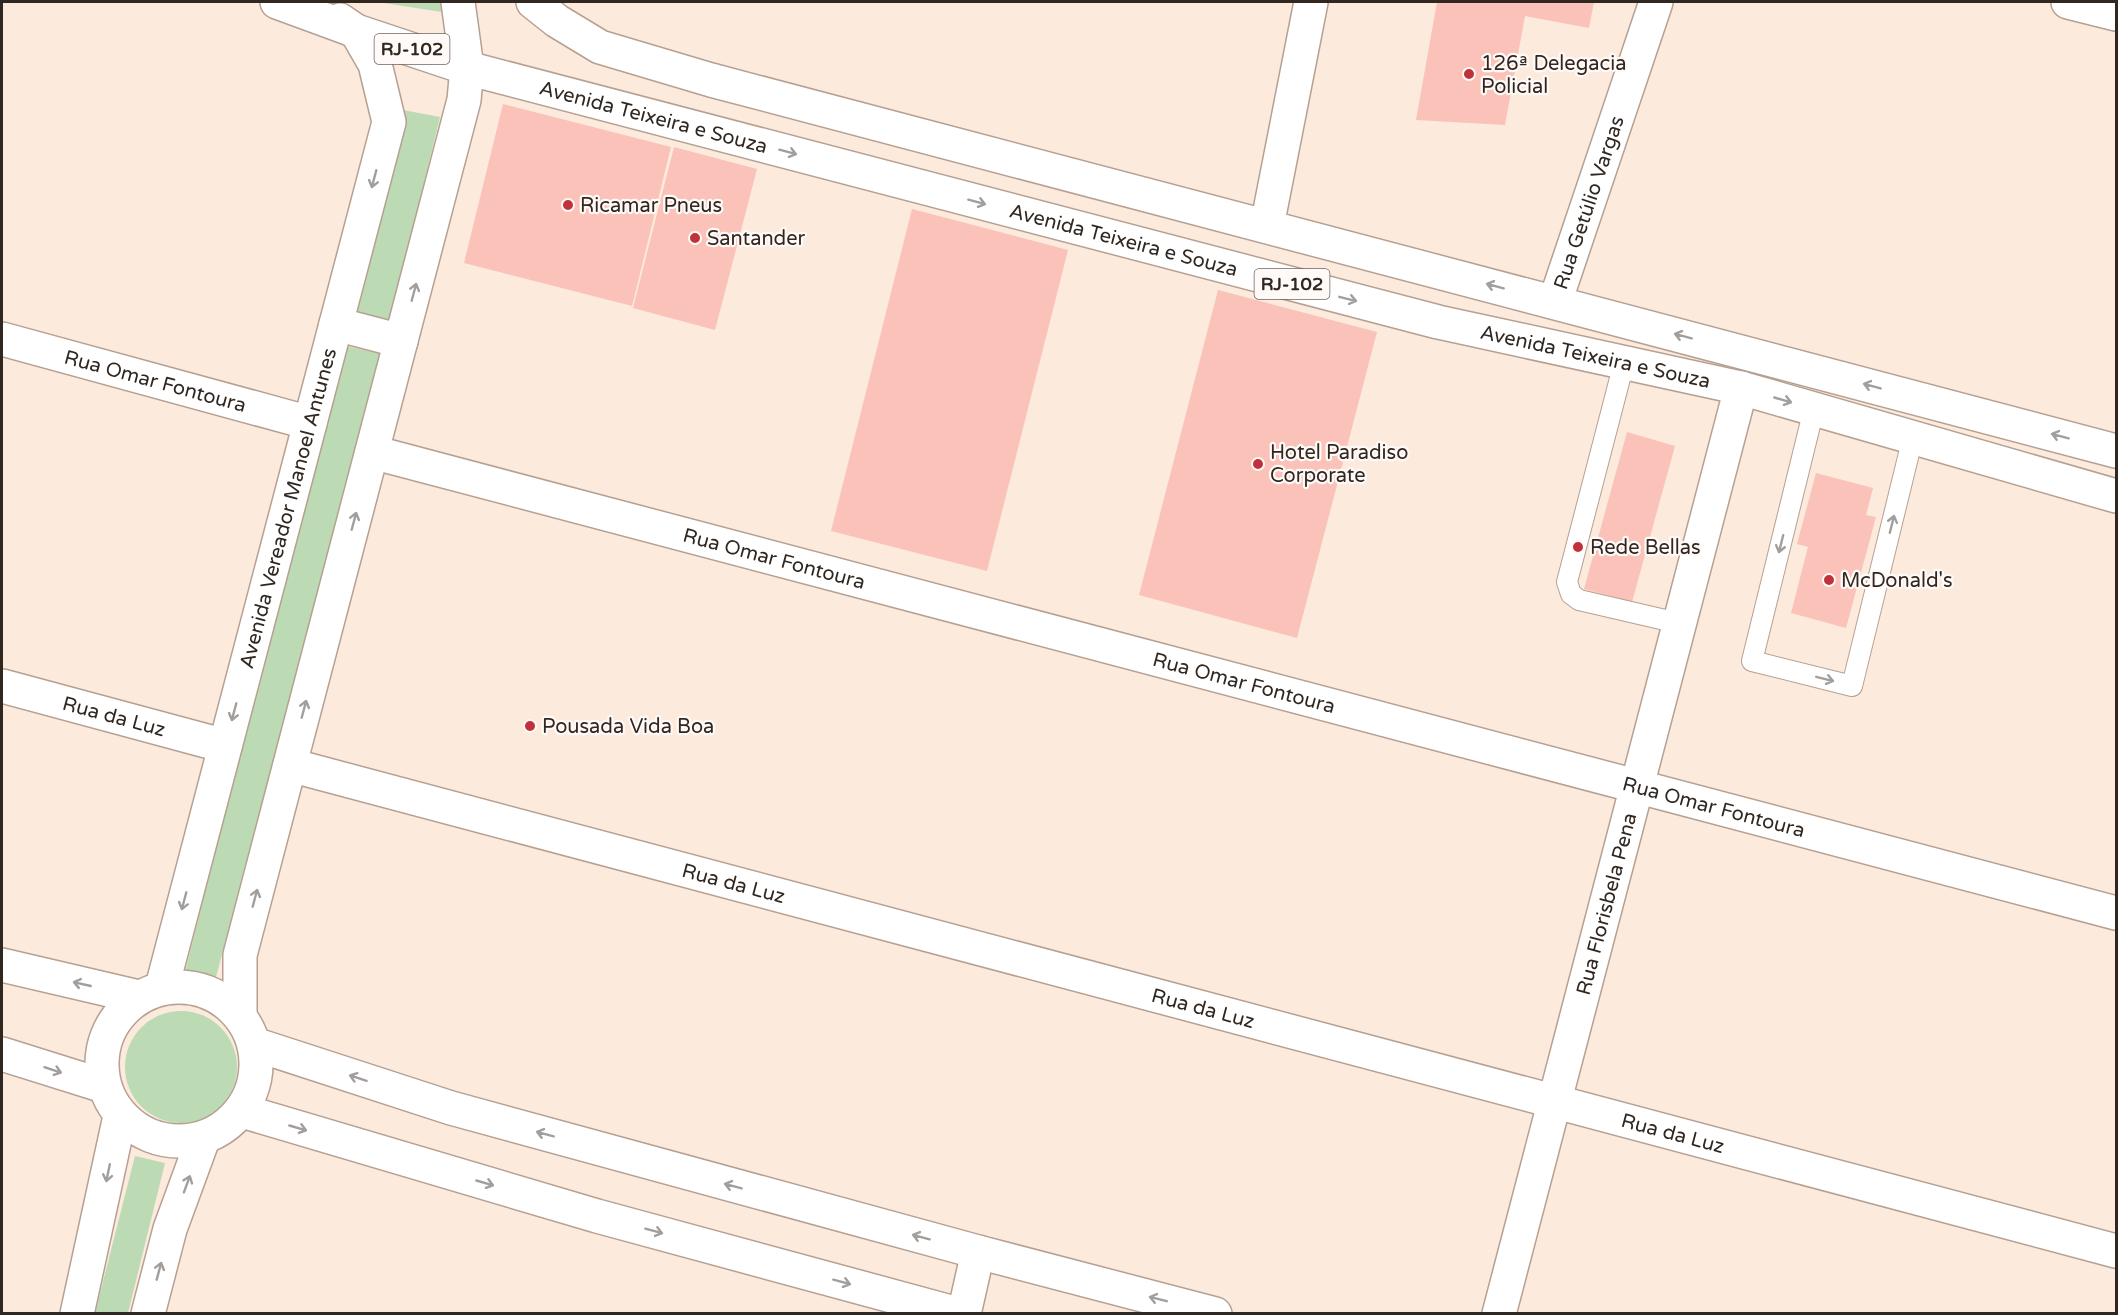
<svg xmlns="http://www.w3.org/2000/svg" width="2118" height="1315" font-family="'Varela Round',sans-serif">
<rect width="100%" height="100%" fill="#fceadd"/>
<g fill="#bcdab4">
<polygon points="377,2 441,2 442,12"/>
<polygon points="403,110 440,117 390,323 346,308"/>
<polygon points="341,345 381,354 216,977 185,972"/>
<circle cx="181" cy="1067" r="56"/>
<polygon points="135,1156 165,1163 128,1313 95,1313"/>
</g>
<g fill="#fac2b8">
<polygon points="1437,2 1594,2 1589,28 1525,16 1505,125 1416,120"/>
<polygon points="503,104 671,147 632,306 464,263"/>
<polygon points="674,147 757,169 715,330 633,308"/>
<polygon points="912,209 1068,250 987,571 831,531"/>
<polygon points="1218,290 1377,332 1297,638 1139,595"/>
<polygon points="1627,432 1675,446 1632,602 1584,589"/>
<polygon points="1816,473 1873,488 1866,515 1876,517 1846,628 1791,613 1808,547 1797,544"/>
</g>
<g fill="none" stroke-linecap="round" stroke-linejoin="round">
<defs>
<g id="service">
<polyline points="1624,363 1567,582 1571,594 1579,600 1678,623"/>
<polyline points="1814,409 1752,661 1852,686 1913,437"/>
</g>
<g id="minor">
<polyline points="2068,2 2116,14"/>
<polyline points="1267,226 1311,2"/>
<path id="s1" d="M1555,302L1656,2"/>
<path id="s2" d="M2,339L310,423"/>
<path id="s3" d="M372,452L2116,913"/>
<path id="s4" d="M2,686L225,746"/>
<path id="s5" d="M290,765L2116,1251"/>
<path id="s6" d="M1499,1314L1741,388"/>
</g>
<g id="tertiary">
<polyline points="2,965 139,997"/>
<polyline points="2,1054 104,1086"/>
<polyline points="77,1314 120,1116"/>
<polyline points="148,1314 170,1229 203,1139"/>
</g>
<g id="secondary">
<polyline points="336,324 401,341"/>
<circle cx="179" cy="1064" r="77"/>
<path id="s7" d="M162,987L389,122L375,64L356,31L340,20"/>
<polyline points="240,1016 240,955 464,100 467,68 458,2"/>
<polyline points="254,1044 451,1108 978,1252 1215,1314"/>
<polyline points="242,1111 597,1216 958,1314"/>
<polyline points="964,1314 978,1252"/>
</g>
<g id="primary">
<path id="s8" d="M277,2L356,31L467,68L1438,322L1741,388L2116,496"/>
<polyline points="533,2 557,21 600,47 711,80 2116,451"/>
</g>
</defs>
<use href="#service" stroke="#b6a091" stroke-width="22"/>
<use href="#minor" stroke="#b6a091" stroke-width="36"/>
<use href="#tertiary" stroke="#b6a091" stroke-width="36"/>
<use href="#secondary" stroke="#b6a091" stroke-width="36"/>
<use href="#primary" stroke="#b6a091" stroke-width="36"/>
<use href="#service" stroke="#fff" stroke-width="20"/>
<use href="#minor" stroke="#fff" stroke-width="33"/>
<use href="#tertiary" stroke="#fff" stroke-width="33"/>
<use href="#secondary" stroke="#fff" stroke-width="33"/>
<use href="#primary" stroke="#fff" stroke-width="33"/>
</g>
<defs><path id="oneway-shaft" d="M-6 0H5M1.5-3L5.5 0L1.5 3" fill="none" stroke-width="1.6" stroke-linecap="round" stroke-linejoin="round" transform="scale(1.5)"/></defs>
<g stroke="#a29e9b">
<use href="#oneway-shaft" transform="translate(788 152) rotate(15)"/>
<use href="#oneway-shaft" transform="translate(374 179) rotate(105)"/>
<use href="#oneway-shaft" transform="translate(977 202) rotate(15)"/>
<use href="#oneway-shaft" transform="translate(1495 286) rotate(-165)"/>
<use href="#oneway-shaft" transform="translate(414 292) rotate(-75)"/>
<use href="#oneway-shaft" transform="translate(1348 299) rotate(14)"/>
<use href="#oneway-shaft" transform="translate(1683 336) rotate(-165)"/>
<use href="#oneway-shaft" transform="translate(1872 386) rotate(-165)"/>
<use href="#oneway-shaft" transform="translate(1783 400) rotate(16)"/>
<use href="#oneway-shaft" transform="translate(2060 436) rotate(-165)"/>
<use href="#oneway-shaft" transform="translate(354 521) rotate(-75)"/>
<use href="#oneway-shaft" transform="translate(1892 524) rotate(-76)"/>
<use href="#oneway-shaft" transform="translate(1781 544) rotate(104)"/>
<use href="#oneway-shaft" transform="translate(1825 679) rotate(14)"/>
<use href="#oneway-shaft" transform="translate(304 709) rotate(-75)"/>
<use href="#oneway-shaft" transform="translate(234 712) rotate(105)"/>
<use href="#oneway-shaft" transform="translate(255 898) rotate(-75)"/>
<use href="#oneway-shaft" transform="translate(184 901) rotate(105)"/>
<use href="#oneway-shaft" transform="translate(82 984) rotate(-167)"/>
<use href="#oneway-shaft" transform="translate(53 1070) rotate(18)"/>
<use href="#oneway-shaft" transform="translate(358 1078) rotate(-162)"/>
<use href="#oneway-shaft" transform="translate(298 1128) rotate(16)"/>
<use href="#oneway-shaft" transform="translate(545 1134) rotate(-165)"/>
<use href="#oneway-shaft" transform="translate(108 1173) rotate(102)"/>
<use href="#oneway-shaft" transform="translate(485 1183) rotate(16)"/>
<use href="#oneway-shaft" transform="translate(187 1184) rotate(-70)"/>
<use href="#oneway-shaft" transform="translate(733 1186) rotate(-165)"/>
<use href="#oneway-shaft" transform="translate(654 1231) rotate(15)"/>
<use href="#oneway-shaft" transform="translate(921 1237) rotate(-165)"/>
<use href="#oneway-shaft" transform="translate(159 1271) rotate(-75)"/>
<use href="#oneway-shaft" transform="translate(842 1282) rotate(15)"/>
<use href="#oneway-shaft" transform="translate(1158 1299) rotate(-166)"/>
</g>
<g fill="#c1313b" stroke="#fffaf7" stroke-width="2">
<circle cx="1469" cy="74" r="6"/>
<circle cx="568" cy="205" r="6"/>
<circle cx="695" cy="238" r="6"/>
<circle cx="1258" cy="464" r="6"/>
<circle cx="1578" cy="547" r="6"/>
<circle cx="1829" cy="580" r="6"/>
<circle cx="530" cy="726" r="6"/>
</g>
<g text-anchor="middle" stroke-width="4.5" stroke-linejoin="round" paint-order="stroke">
<g fill="#fffaf7" stroke="#6e6661" stroke-width="1.5">
<rect x="374.5" y="34" width="75" height="30" rx="4.5"/>
<rect x="1254.5" y="269" width="75" height="30" rx="4.5"/>
</g>
<g font-size="18" font-weight="bold" fill="#302721">
<text x="412" y="55">RJ-102</text>
<text x="1292" y="290">RJ-102</text>
</g>
<g font-size="20" fill="#302721" stroke="#fffaf7" text-anchor="start">
<text x="1481" y="70">126ª Delegacia<tspan x="1481" dy="23">Policial</tspan></text>
<text x="580" y="212">Ricamar Pneus</text>
<text x="707" y="245">Santander</text>
<text x="1270" y="459">Hotel Paradiso<tspan x="1270" dy="23">Corporate</tspan></text>
<text x="1590" y="554">Rede Bellas</text>
<text x="1841" y="587">McDonald's</text>
<text x="542" y="733">Pousada Vida Boa</text>
</g>
<g font-size="20" fill="#302721" stroke="#fffaf7">
<text dy="7" stroke="none"><textPath href="#s8" startOffset="394">Avenida Teixeira e Souza</textPath></text>
<text dy="7" stroke="none"><textPath href="#s1" startOffset="105">Rua Getúlio Vargas</textPath></text>
<text dy="7" stroke="none"><textPath href="#s8" startOffset="880">Avenida Teixeira e Souza</textPath></text>
<text dy="7" stroke="none"><textPath href="#s8" startOffset="1366">Avenida Teixeira e Souza</textPath></text>
<text dy="7" stroke="none"><textPath href="#s2" startOffset="159">Rua Omar Fontoura</textPath></text>
<text dy="7" stroke="none"><textPath href="#s7" startOffset="495">Avenida Vereador Manoel Antunes</textPath></text>
<text dy="7" stroke="none"><textPath href="#s3" startOffset="416">Rua Omar Fontoura</textPath></text>
<text dy="7" stroke="none"><textPath href="#s3" startOffset="902">Rua Omar Fontoura</textPath></text>
<text dy="7" stroke="none"><textPath href="#s4" startOffset="116">Rua da Luz</textPath></text>
<text dy="7" stroke="none"><textPath href="#s3" startOffset="1388">Rua Omar Fontoura</textPath></text>
<text dy="7" stroke="none"><textPath href="#s5" startOffset="459">Rua da Luz</textPath></text>
<text dy="7" stroke="none"><textPath href="#s6" startOffset="424">Rua Florisbela Pena</textPath></text>
<text dy="7" stroke="none"><textPath href="#s5" startOffset="945">Rua da Luz</textPath></text>
<text dy="7" stroke="none"><textPath href="#s5" startOffset="1431">Rua da Luz</textPath></text>
</g>
</g>
<rect width="2118" height="1315" fill="none" stroke="#302721" stroke-width="6"/>
</svg>
